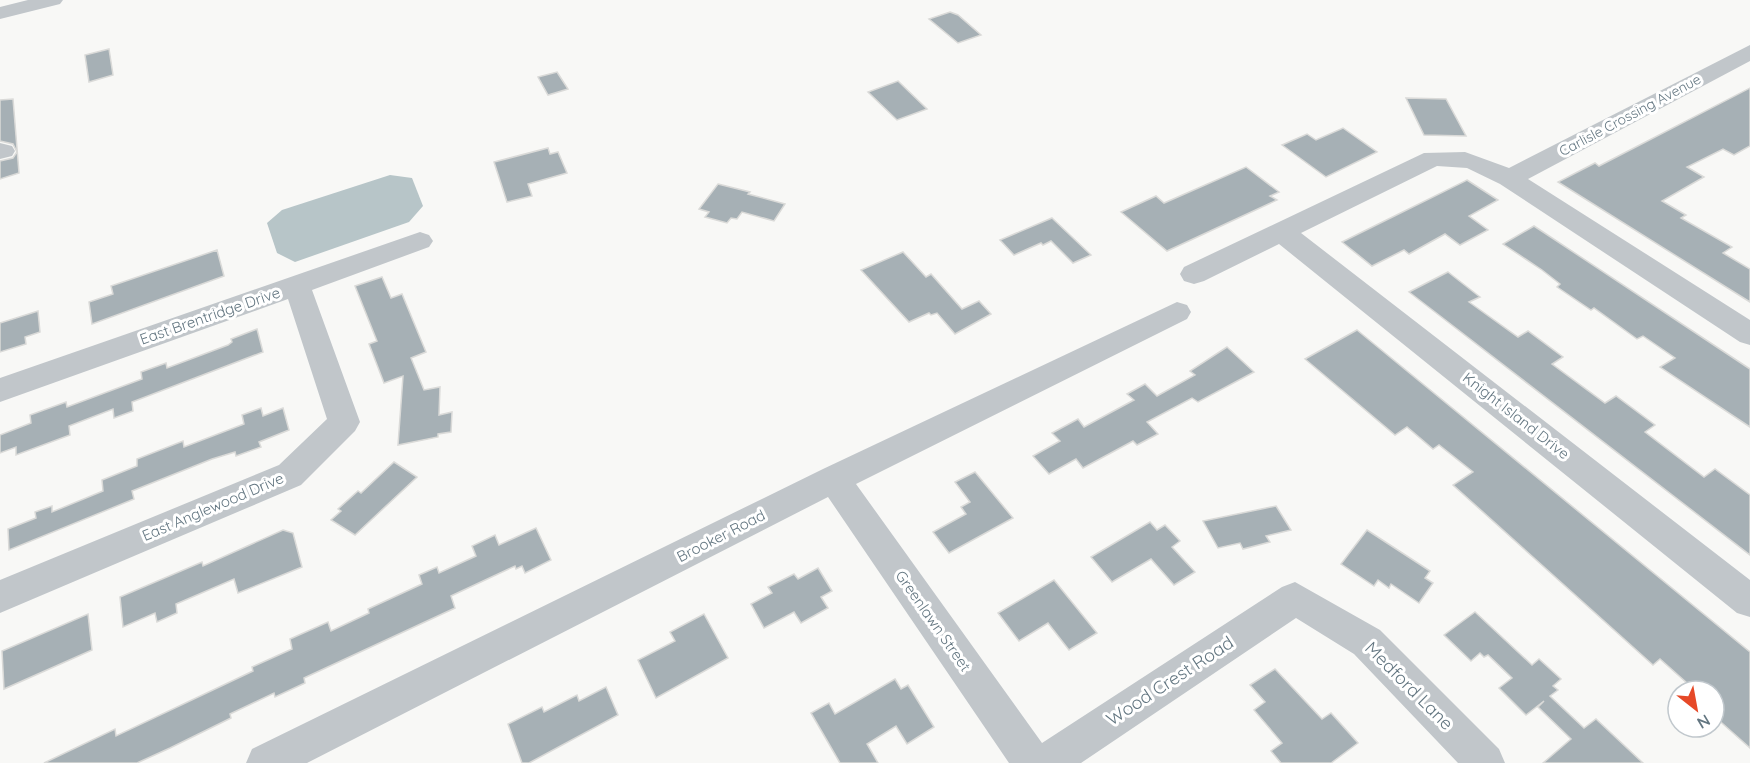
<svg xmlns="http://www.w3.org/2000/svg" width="1750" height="763" font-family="Quicksand,sans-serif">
<rect width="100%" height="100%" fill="#f8f8f6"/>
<polygon fill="#b7c5c8" points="390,175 412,178 423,206 409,222 295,262 277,253 267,223 282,210"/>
<g fill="#a6b0b5" stroke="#dadad8" stroke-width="1.5">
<polygon points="950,12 958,15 981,35 958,43 929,19"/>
<polygon points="109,49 113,75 89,82 85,55"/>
<polygon points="557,72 568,89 548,95 538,77"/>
<polygon points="898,81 927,109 897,120 868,92"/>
<polygon points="1750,88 1750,146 1734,155 1723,149 1687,167 1704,177 1662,201 1686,215 1681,218 1732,247 1723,253 1750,269 1750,302 1558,182 1595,163 1599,166"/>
<polygon points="1406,98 1446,99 1466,136 1424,135"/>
<polygon points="13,99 19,173 0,179 0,161 13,158 17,152 13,144 0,141 0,100"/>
<polygon points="1343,128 1377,152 1326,177 1282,145 1307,134 1316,140"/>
<polygon points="548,148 550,154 558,152 567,173 528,184 532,196 507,202 494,162"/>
<polygon points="1246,167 1279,192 1270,196 1277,200 1167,251 1121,212 1156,196 1164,203"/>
<polygon points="1467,180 1498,200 1469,216 1488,230 1460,245 1445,234 1409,254 1404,250 1372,266 1342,242"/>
<polygon points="718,184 750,192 748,194 785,204 774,221 742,212 737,219 731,218 727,223 705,217 709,212 699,209"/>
<polygon points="1052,218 1091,255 1073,263 1051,241 1043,245 1041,243 1014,255 1000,240"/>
<polygon points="1534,226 1750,369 1750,427 1660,367 1675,358 1643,336 1637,339 1594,308 1591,310 1557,287 1560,284 1542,270 1503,244"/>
<polygon points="217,250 224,276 92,324 89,302 113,294 111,286"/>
<polygon points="903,252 926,277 931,274 962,309 979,301 991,314 955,334 937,313 931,315 929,313 909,322 861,270"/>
<polygon points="1448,272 1480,297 1469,302 1518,337 1528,331 1563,357 1552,364 1605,403 1616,396 1655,425 1645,432 1704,477 1715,469 1750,495 1750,555 1409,292"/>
<polygon points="382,277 391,298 402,294 426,352 411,358 424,390 440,387 439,415 452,412 451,432 438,434 438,437 398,445 403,376 384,383 369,344 377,341 355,286"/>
<polygon points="38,311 40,332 25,337 26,344 0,352 0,323"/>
<polygon points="257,329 263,352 132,402 133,411 114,418 113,409 69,426 70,435 16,455 16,447 0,453 0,435 31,423 30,415 66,402 67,407 142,379 141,372 166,363 167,368 228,345 232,342 231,339"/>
<polygon points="1357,330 1750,652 1750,748 1714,716 1714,691 1696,691 1660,659 1653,665 1453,485 1473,472 1439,445 1433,449 1407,427 1395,435 1305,359"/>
<polygon points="1227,347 1254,372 1198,402 1192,398 1147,422 1158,434 1137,445 1133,441 1083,468 1076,459 1049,474 1033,456 1060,441 1052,433 1078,419 1084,427 1134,400 1127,394 1145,384 1157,396 1195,375 1190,371"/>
<polygon points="261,408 263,416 283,408 289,430 259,442 261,447 236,456 235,452 212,459 132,491 134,499 9,550 8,529 36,518 35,512 52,506 52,512 103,491 102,480 137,466 137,459 183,441 184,447 244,424 242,415"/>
<polygon points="394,462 417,477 355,535 331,520 341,511 338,509 358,491 361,493"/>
<polygon points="975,472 1013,518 949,553 933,532 966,514 961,507 970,502 955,482"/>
<polygon points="1276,506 1291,530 1266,536 1270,542 1243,549 1240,543 1218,548 1203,521"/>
<polygon points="1150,522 1157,530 1165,525 1180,541 1172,547 1195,572 1174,585 1151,559 1112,582 1091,557"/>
<polygon points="536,528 551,560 525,573 522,566 516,569 515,566 451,596 455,608 304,678 305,683 275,697 274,693 230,714 231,718 170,748 137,763 44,763 115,729 116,736 253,671 252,667 292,649 290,639 328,622 331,631 369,613 368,609 422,584 419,575 437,567 439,573 476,556 472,546 495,535 499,545"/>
<polygon points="283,530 293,533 302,567 238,593 234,579 176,604 177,613 157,622 155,613 123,627 120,597 202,562 203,566"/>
<polygon points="1367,530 1430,571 1425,578 1433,583 1419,603 1391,584 1389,588 1378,580 1374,586 1341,564"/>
<polygon points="818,568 832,591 821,597 828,608 801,623 794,612 764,628 751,604 772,593 768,587 794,574 798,579"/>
<polygon points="1054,580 1097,633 1069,650 1048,623 1019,641 998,613"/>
<polygon points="1475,612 1532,665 1539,659 1561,679 1553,686 1558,690 1550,696 1584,728 1596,719 1643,763 1543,763 1571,739 1538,707 1544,701 1526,715 1499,688 1512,678 1488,655 1484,657 1480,653 1471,661 1444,635"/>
<polygon points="88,614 92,650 4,689 2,651"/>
<polygon points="704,614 728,658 656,698 638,660 675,641 670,632"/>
<polygon points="1275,669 1322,719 1331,713 1358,743 1331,763 1281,763 1271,751 1282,743 1254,710 1265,702 1250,685"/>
<polygon points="895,679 901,689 908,685 934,727 907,744 896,726 867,744 878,763 840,763 811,713 829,703 835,714"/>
<polygon points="606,687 618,715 529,763 522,763 508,724 542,707 544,712 577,695 579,701"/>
</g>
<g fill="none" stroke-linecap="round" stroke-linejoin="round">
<g fill="#c1c6ca" fill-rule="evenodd">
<polygon points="28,0 63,0 60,4 0,19 0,7"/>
<polygon points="1750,45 1750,61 1528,179 1750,320 1750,345 1740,342 1500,184 1467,168 1437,166 1301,233 1750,580 1750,617 1737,613 1279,244 1204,281 1194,284 1184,281 1180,274 1184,267 1424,153 1465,152 1509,168"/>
<polygon points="0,143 12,146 15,151 12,156 0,159"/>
<polygon points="420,232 429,235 433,241 429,247 312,290 360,422 355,431 301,485 0,613 0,580 279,465 327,419 288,299 0,402 0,378"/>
<polygon points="1177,302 1187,305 1191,312 1187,319 856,484 1042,743 1282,587 1295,582 1380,630 1499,749 1505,763 1458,763 1354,654 1296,618 1081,763 1009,763 828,497 307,763 246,763 252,749 823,469"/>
</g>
</g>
<g text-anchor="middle" stroke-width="6" stroke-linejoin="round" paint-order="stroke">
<g font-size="14" fill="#637681" stroke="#fff">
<text transform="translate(1630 115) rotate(-28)" y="5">Carlisle Crossing Avenue</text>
</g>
<g font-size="15" fill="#637681" stroke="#fff">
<text transform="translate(210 316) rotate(-19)" y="5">East Brentridge Drive</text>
<text transform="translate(1516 416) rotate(38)" y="5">Knight Island Drive</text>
<text transform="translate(213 507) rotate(-23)" y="5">East Anglewood Drive</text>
<text transform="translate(721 536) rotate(-27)" y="5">Brooker Road</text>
<text transform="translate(933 621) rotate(55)" y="5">Greenlawn Street</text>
</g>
<g font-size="18" fill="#637681" stroke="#fff">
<text transform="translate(1170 681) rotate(-33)" y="6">Wood Crest Road</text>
<text transform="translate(1409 686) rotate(45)" y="6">Medford Lane</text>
</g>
</g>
<g transform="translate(1696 709) rotate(149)"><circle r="28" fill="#ffffff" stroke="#c1c8cd" stroke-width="1.5"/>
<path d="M0-4.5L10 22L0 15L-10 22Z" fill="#e64928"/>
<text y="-9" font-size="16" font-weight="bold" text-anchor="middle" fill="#637681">N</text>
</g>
</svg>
